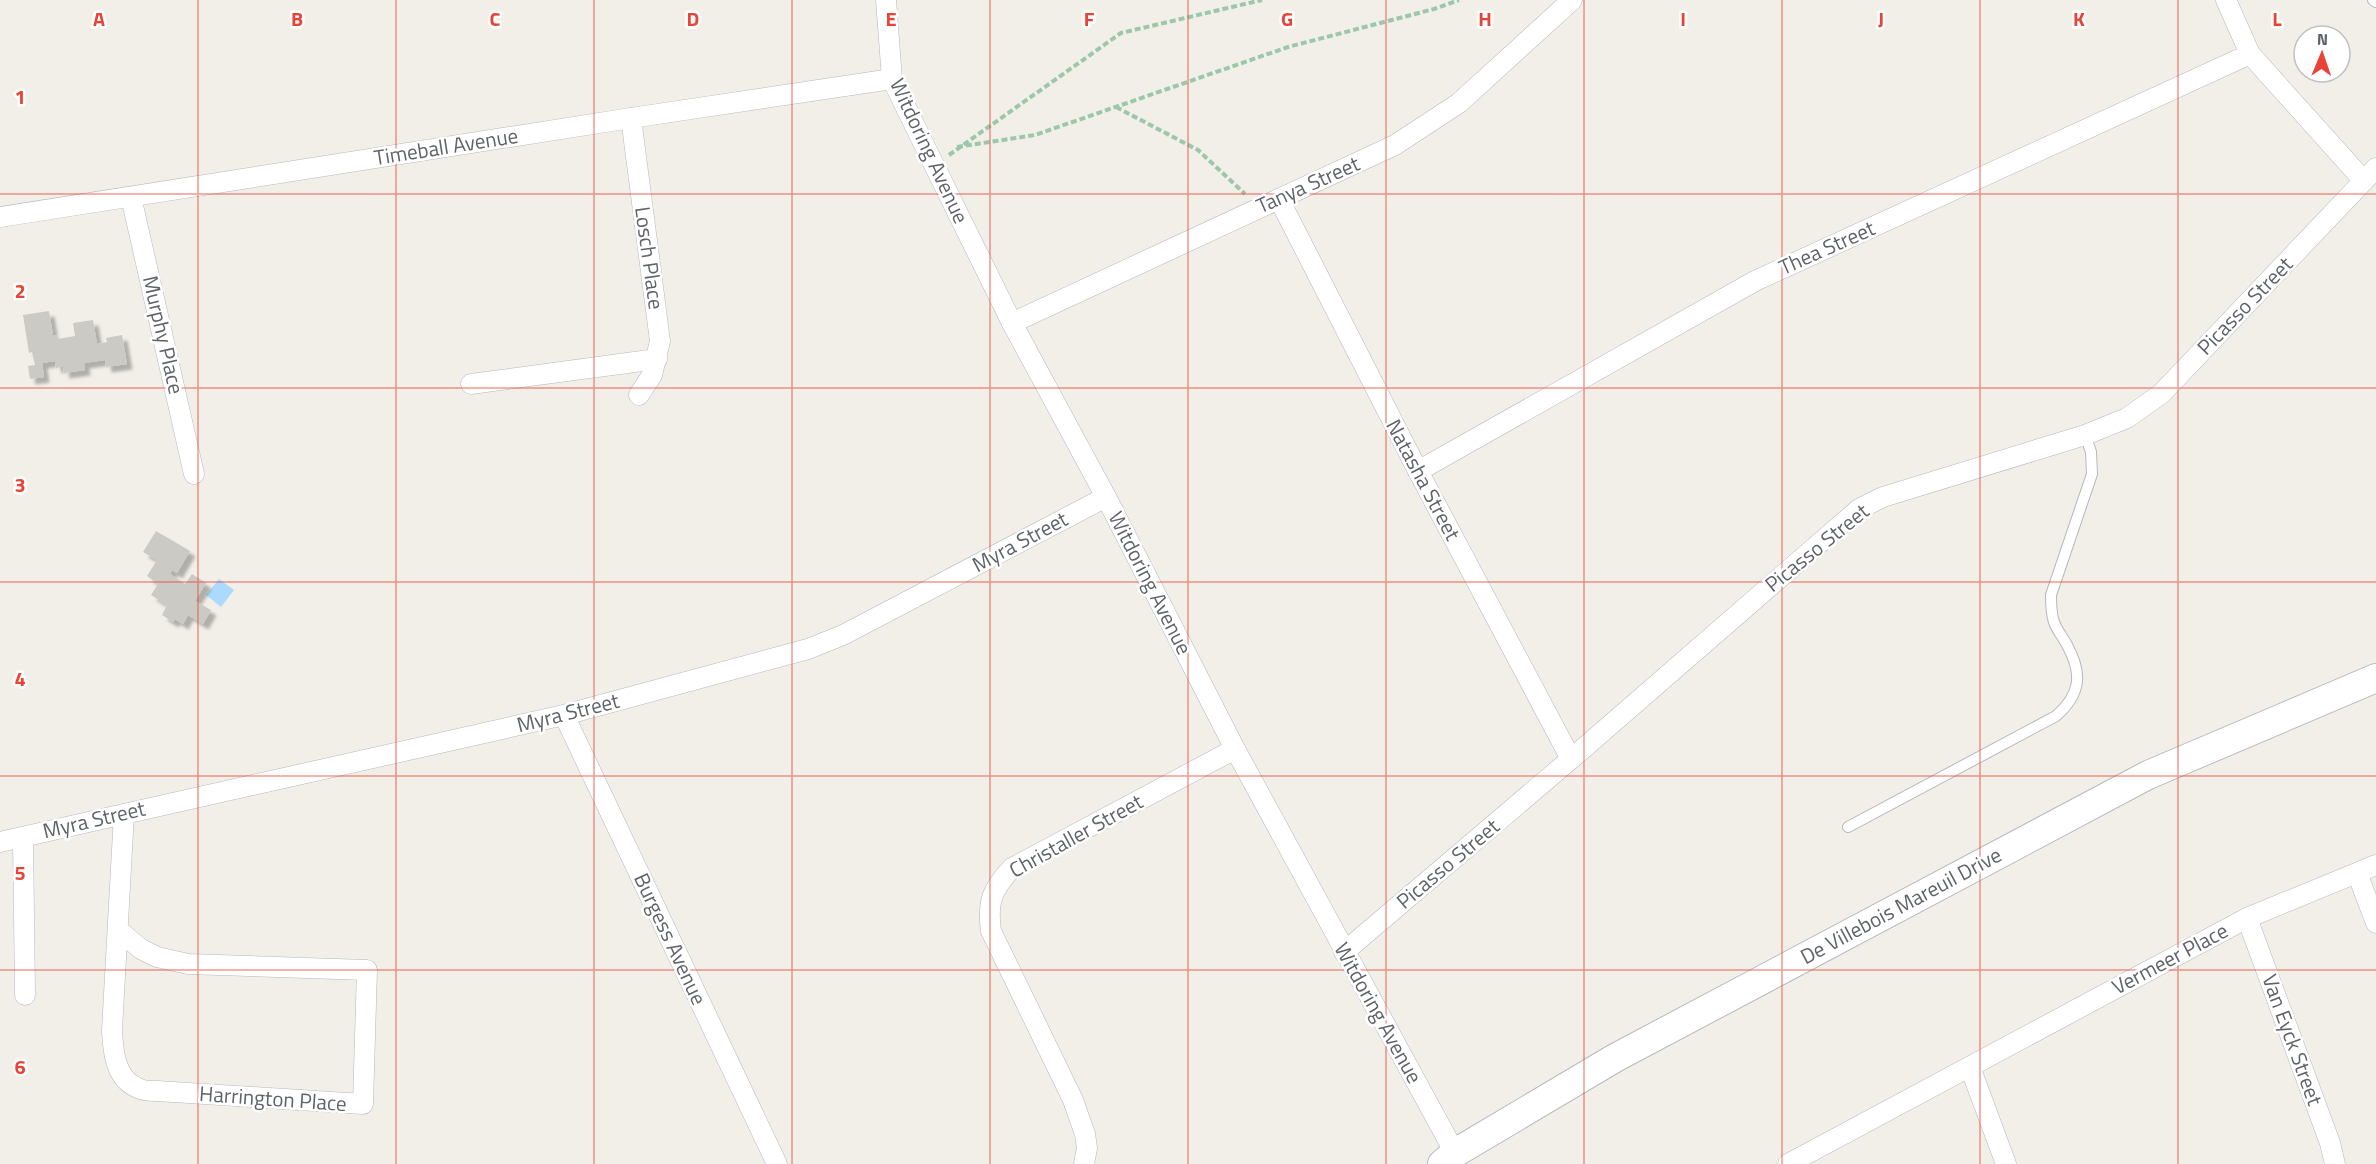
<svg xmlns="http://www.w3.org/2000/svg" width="2376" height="1164" font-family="'Titillium Web',sans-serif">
<defs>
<filter id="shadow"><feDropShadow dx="5.5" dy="5.5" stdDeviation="1.5" flood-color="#0004"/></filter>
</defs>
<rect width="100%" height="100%" fill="#f1efe8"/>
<polygon fill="#aadaff" points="219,579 234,590 221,607 206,595"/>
<g fill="#cccac5" filter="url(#shadow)">
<polygon points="49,311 53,335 57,335 58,339 75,336 73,323 93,320 97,344 107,342 106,338 122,335 127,364 106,367 105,360 84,363 85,370 64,373 63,366 56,368 55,361 42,363 44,377 30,379 28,366 35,365 32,352 29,353 23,315"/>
<polygon points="156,531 190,551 177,573 172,570 170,574 185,584 192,574 206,583 195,601 211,610 203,624 188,615 183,624 175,619 173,622 162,615 167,605 151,595 158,584 147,576 157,560 143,552"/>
</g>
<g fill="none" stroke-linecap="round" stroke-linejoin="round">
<defs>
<g id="lane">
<polyline points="2373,0 2376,2"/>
<path d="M1848,827L2056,716C2080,695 2083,675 2068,647C2064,638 2057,631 2054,622C2051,613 2051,604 2051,595L2092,474L2091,452L2085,435"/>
</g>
<g id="street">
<polyline points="886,0 892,79 935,167 1012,323 1106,497 1235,749 1455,1153"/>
<polyline points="2226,0 2250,54 2364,181"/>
<polyline points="631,118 660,341 652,375 639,395"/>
<polyline points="131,197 194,474"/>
<polyline points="1279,199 1418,471 1571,759"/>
<polyline points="0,217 631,118 892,79"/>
<polyline points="1012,323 1395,145 1459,103 1572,0"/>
<polyline points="471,384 657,359"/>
<polyline points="1418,471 1755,281 2250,54"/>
<polyline points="564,715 777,1164"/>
<polyline points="23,837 25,995"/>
<polyline points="0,842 564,715 808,649 843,635 1106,497"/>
<polyline points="2357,873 2376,923"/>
<polyline points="2247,918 2330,1143 2335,1164"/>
<path d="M118,930L141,949L157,957L188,964L367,970L363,1104L157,1091C151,1091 143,1091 138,1088C115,1079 113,1051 112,1030L124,814"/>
<polyline points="1344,952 1571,759 1859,509 1883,497 2085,435 2127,418 2161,394 2376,168"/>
<polyline points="1970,1067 2006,1164"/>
<path d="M1084,1164L1087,1148L1085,1134L1073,1100L991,931C987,902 992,889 1012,868L1235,749"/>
<polyline points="1788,1164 2247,918 2376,865"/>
</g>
<polyline id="secondary" points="1442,1164 1455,1153 1615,1058 2148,775 2376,678"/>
</defs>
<use href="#lane" stroke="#b5b8bc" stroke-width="12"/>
<use href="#street" stroke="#b5b8bc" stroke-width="21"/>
<use href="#secondary" stroke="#b6babf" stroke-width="30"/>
<g stroke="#9cc7a9" stroke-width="4" stroke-dasharray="6 3" stroke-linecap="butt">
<polyline points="1116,107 1198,150 1245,194"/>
<polyline points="957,147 1035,135 1288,47 1434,9 1459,0"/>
<polyline points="949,155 1121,33 1262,0"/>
</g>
<use href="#lane" stroke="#fff" stroke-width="10"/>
<use href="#street" stroke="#fff" stroke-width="20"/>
<use href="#secondary" stroke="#fff" stroke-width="28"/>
</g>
<path fill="none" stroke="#ea4335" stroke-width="1.5" stroke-opacity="0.55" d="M198,0V1164M396,0V1164M594,0V1164M792,0V1164M990,0V1164M1188,0V1164M1386,0V1164M1584,0V1164M1782,0V1164M1980,0V1164M2178,0V1164M0,194H2376M0,388H2376M0,582H2376M0,776H2376M0,970H2376"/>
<g text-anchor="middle" stroke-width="5" stroke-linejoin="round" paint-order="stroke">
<g font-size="21" fill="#5f6368" stroke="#fff">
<text transform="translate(446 147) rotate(-9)" y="7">Timeball Avenue</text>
<text transform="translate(929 151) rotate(65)" y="7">Witdoring Avenue</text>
<text transform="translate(1308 185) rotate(-24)" y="7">Tanya Street</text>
<text transform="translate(1827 248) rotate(-24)" y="7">Thea Street</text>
<text transform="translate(649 258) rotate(82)" y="7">Losch Place</text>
<text transform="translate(2245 306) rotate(-46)" y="7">Picasso Street</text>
<text transform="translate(163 335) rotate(77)" y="7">Murphy Place</text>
<text transform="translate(1423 480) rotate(62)" y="7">Natasha Street</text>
<text transform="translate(1020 542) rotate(-28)" y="7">Myra Street</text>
<text transform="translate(1817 548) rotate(-39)" y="7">Picasso Street</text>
<text transform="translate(1150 583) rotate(63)" y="7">Witdoring Avenue</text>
<text transform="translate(568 713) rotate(-14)" y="7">Myra Street</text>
<text transform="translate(94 820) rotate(-13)" y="7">Myra Street</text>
<text transform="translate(1076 836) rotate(-29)" y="7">Christaller Street</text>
<text transform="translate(1448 864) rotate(-40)" y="7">Picasso Street</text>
<text transform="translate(1901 906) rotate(-28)" y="7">De Villebois Mareuil Drive</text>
<text transform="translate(670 939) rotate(65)" y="7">Burgess Avenue</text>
<text transform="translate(2170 959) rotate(-28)" y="7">Vermeer Place</text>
<text transform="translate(1378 1013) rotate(61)" y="7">Witdoring Avenue</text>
<text transform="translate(2292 1040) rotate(70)" y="7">Van Eyck Street</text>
<text transform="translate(273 1099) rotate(4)" y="7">Harrington Place</text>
</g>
</g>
<g font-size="20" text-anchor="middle" font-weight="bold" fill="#ea4335" stroke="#fff" stroke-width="5" stroke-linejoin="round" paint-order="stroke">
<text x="99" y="26">A</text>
<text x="297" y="26">B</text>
<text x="495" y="26">C</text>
<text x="693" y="26">D</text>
<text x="891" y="26">E</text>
<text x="1089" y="26">F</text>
<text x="1287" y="26">G</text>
<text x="1485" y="26">H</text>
<text x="1683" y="26">I</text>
<text x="1881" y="26">J</text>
<text x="2079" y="26">K</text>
<text x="2277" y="26">L</text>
<text x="20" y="104">1</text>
<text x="20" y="298">2</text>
<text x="20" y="492">3</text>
<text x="20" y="686">4</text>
<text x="20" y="880">5</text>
<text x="20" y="1074">6</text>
</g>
<g transform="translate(2322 54) rotate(2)"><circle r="28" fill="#ffffff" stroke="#bfc1c3" stroke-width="1.5"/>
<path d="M0-4.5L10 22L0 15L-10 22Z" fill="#ea4335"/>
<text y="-9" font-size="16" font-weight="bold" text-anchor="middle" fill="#5f6368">N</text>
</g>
</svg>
